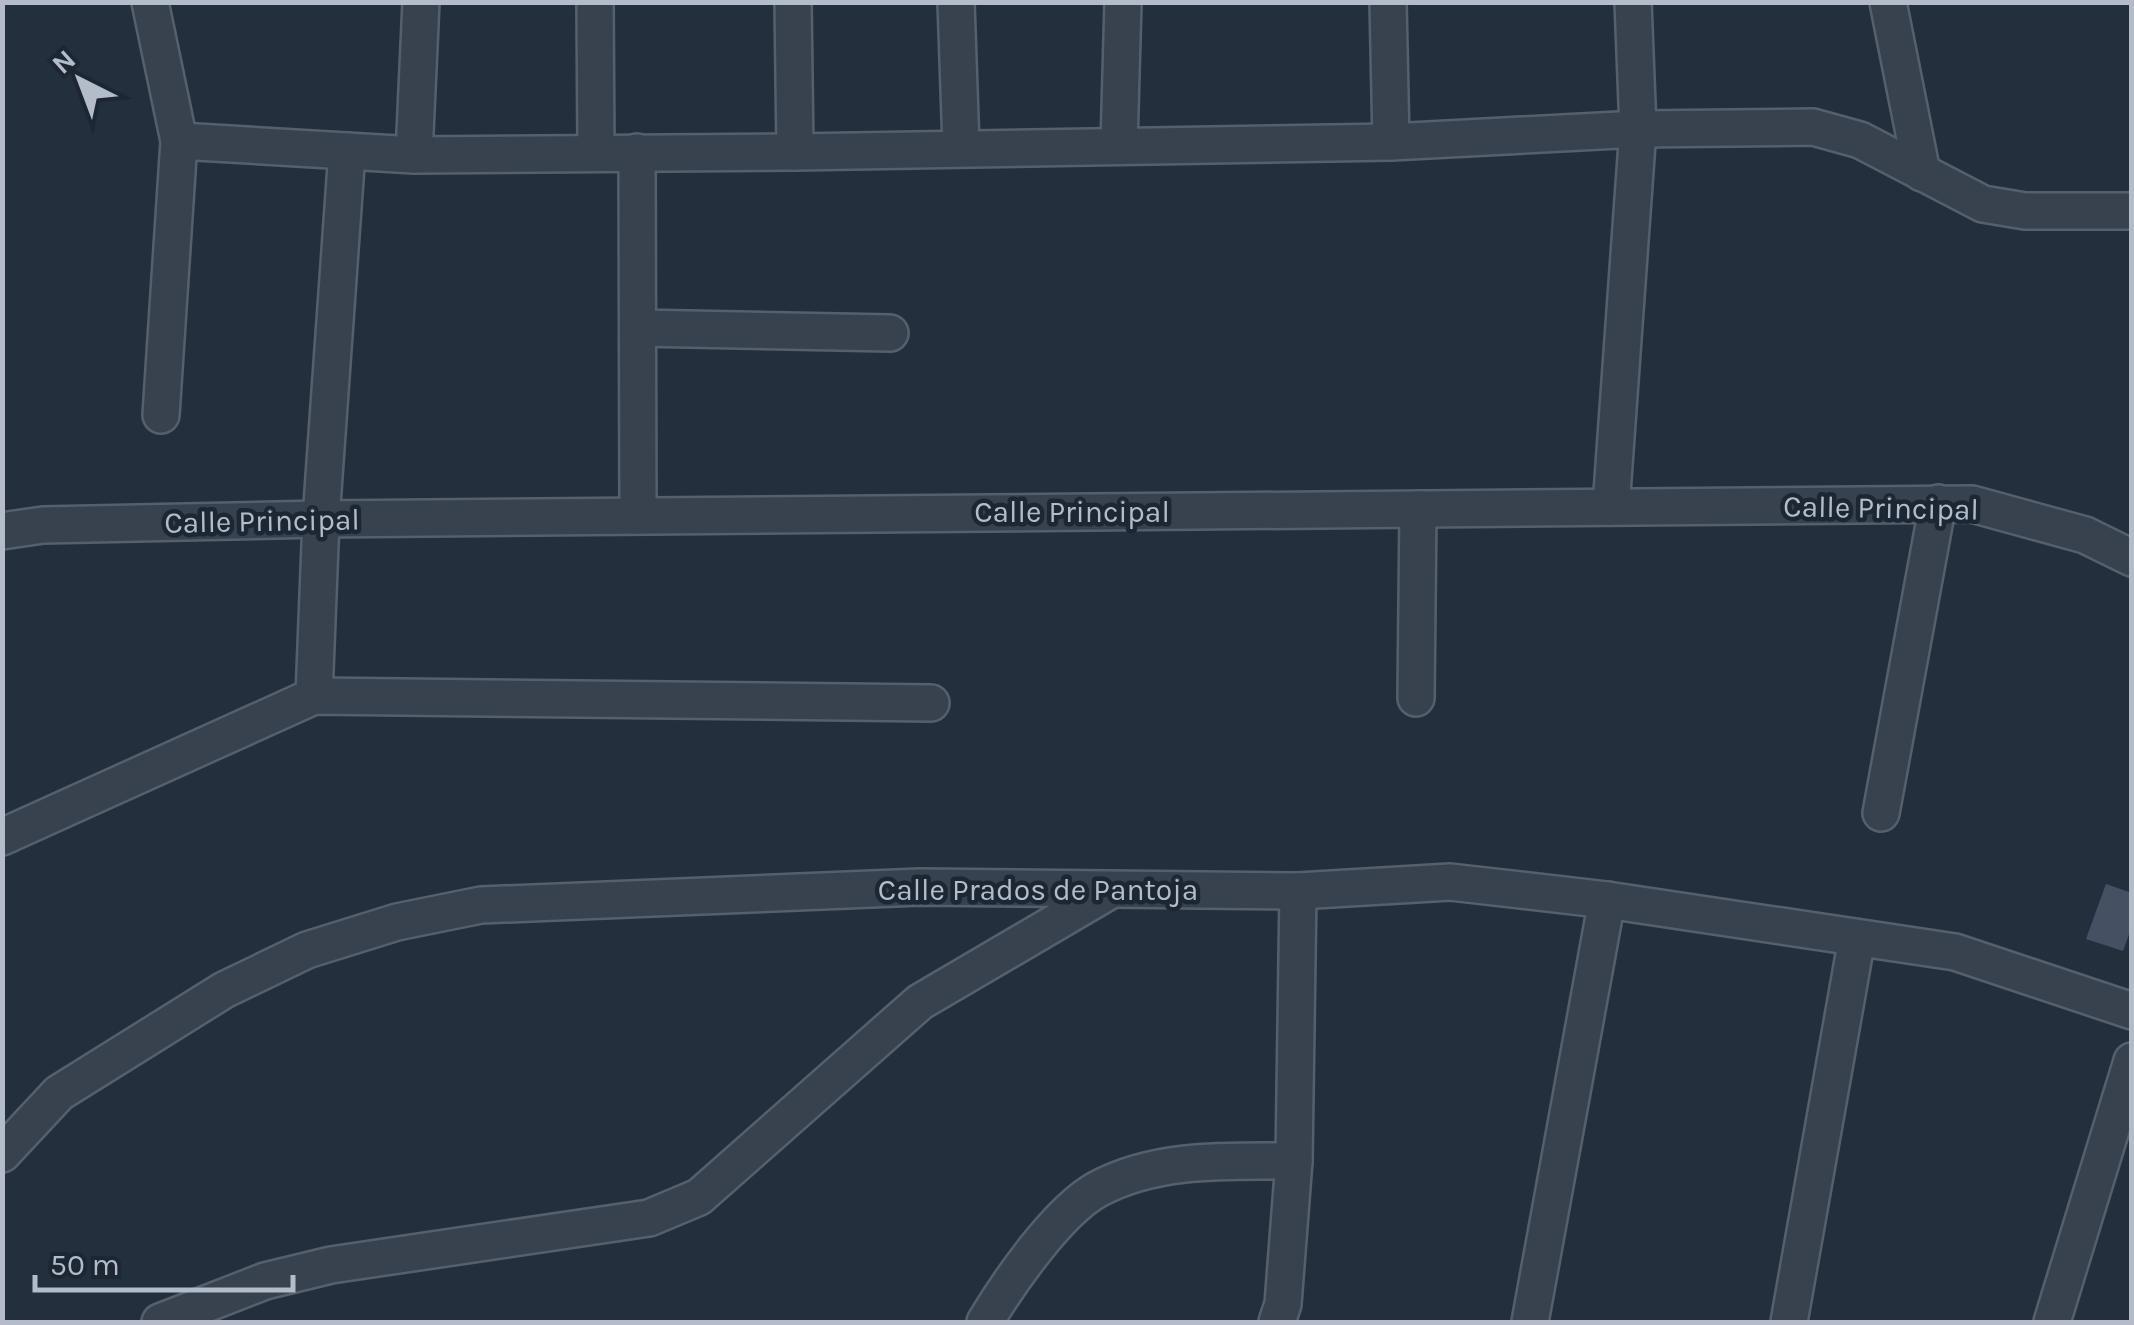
<svg xmlns="http://www.w3.org/2000/svg" width="2134" height="1325" font-family="Karla,sans-serif">
<rect width="100%" height="100%" fill="#242f3e"/>
<polygon fill="#455162" points="2106,884 2132,893 2132,926 2123,951 2086,939"/>
<g fill="none" stroke-linecap="round" stroke-linejoin="round">
<defs>
<g id="street">
<polyline points="150,2 179,141 161,415"/>
<polyline points="595,2 596,152"/>
<polyline points="793,2 795,152"/>
<polyline points="956,2 961,147"/>
<polyline points="1388,2 1391,142"/>
<polyline points="1888,2 1922,173"/>
<polyline points="179,141 414,155 795,152 1391,142 1638,129 1813,127 1860,140 1983,204 2025,211 2132,211"/>
<polyline points="1119,145 1123,2"/>
<polyline points="637,152 638,516"/>
<polyline points="414,155 421,2"/>
<polyline points="638,328 890,333"/>
<polyline points="1611,507 1638,129 1633,2"/>
<polyline points="2,531 43,525 321,519 1972,504 2085,535 2132,558"/>
<polyline points="314,696 321,519 347,151"/>
<polyline points="1416,698 1418,509"/>
<polyline points="1881,813 1938,503"/>
<polyline points="2,837 314,696 931,703"/>
<polyline points="2,1154 59,1093 224,990 307,950 397,922 481,905 920,887 1298,891 1450,882 1607,900 1955,952 2132,1011"/>
<polyline points="160,1322 265,1281 331,1265 649,1218 699,1197 920,1002 1111,890"/>
<path d="M985,1322C1009,1282 1058,1211 1098,1189C1157,1157 1230,1161 1294,1161"/>
<polyline points="1277,1322 1283,1304 1294,1161 1298,891"/>
<polyline points="1530,1322 1607,900"/>
<polyline points="1789,1322 1857,938"/>
<polyline points="2052,1322 2132,1061"/>
</g>
</defs>
<use href="#street" stroke="#565f6c" stroke-width="40"/>
<use href="#street" stroke="#38414e" stroke-width="35"/>
</g>
<g text-anchor="middle" stroke-width="9" stroke-linejoin="round" paint-order="stroke">
<g font-size="30" fill="#b4bcc9" stroke="#1d2633">
<text transform="translate(1881 508) rotate(1)" y="10">Calle Principal</text>
<text x="1072" y="522">Calle Principal</text>
<text transform="translate(262 521) rotate(-1)" y="10">Calle Principal</text>
<text x="1038" y="900">Calle Prados de Pantoja</text>
</g>
</g>
<rect width="2134" height="1325" fill="none" stroke="#b4bcc9" stroke-width="10"/>
<g transform="translate(80 80) rotate(318)" stroke="#1d2633" stroke-width="8" paint-order="stroke">
<path d="M0-8L18 38L0 25L-18 38Z" fill="#b4bcc9"/>
<text y="-15" font-size="28" font-weight="bold" text-anchor="middle" fill="#b4bcc9">N</text>
</g>
<path d="M35 1275v15h258v-15" fill="none" stroke="#b4bcc9" stroke-width="5"/>
<text x="50" y="1275" font-size="30" fill="#b4bcc9" stroke="#1d2633" stroke-width="8" paint-order="stroke">50 m</text>
</svg>
